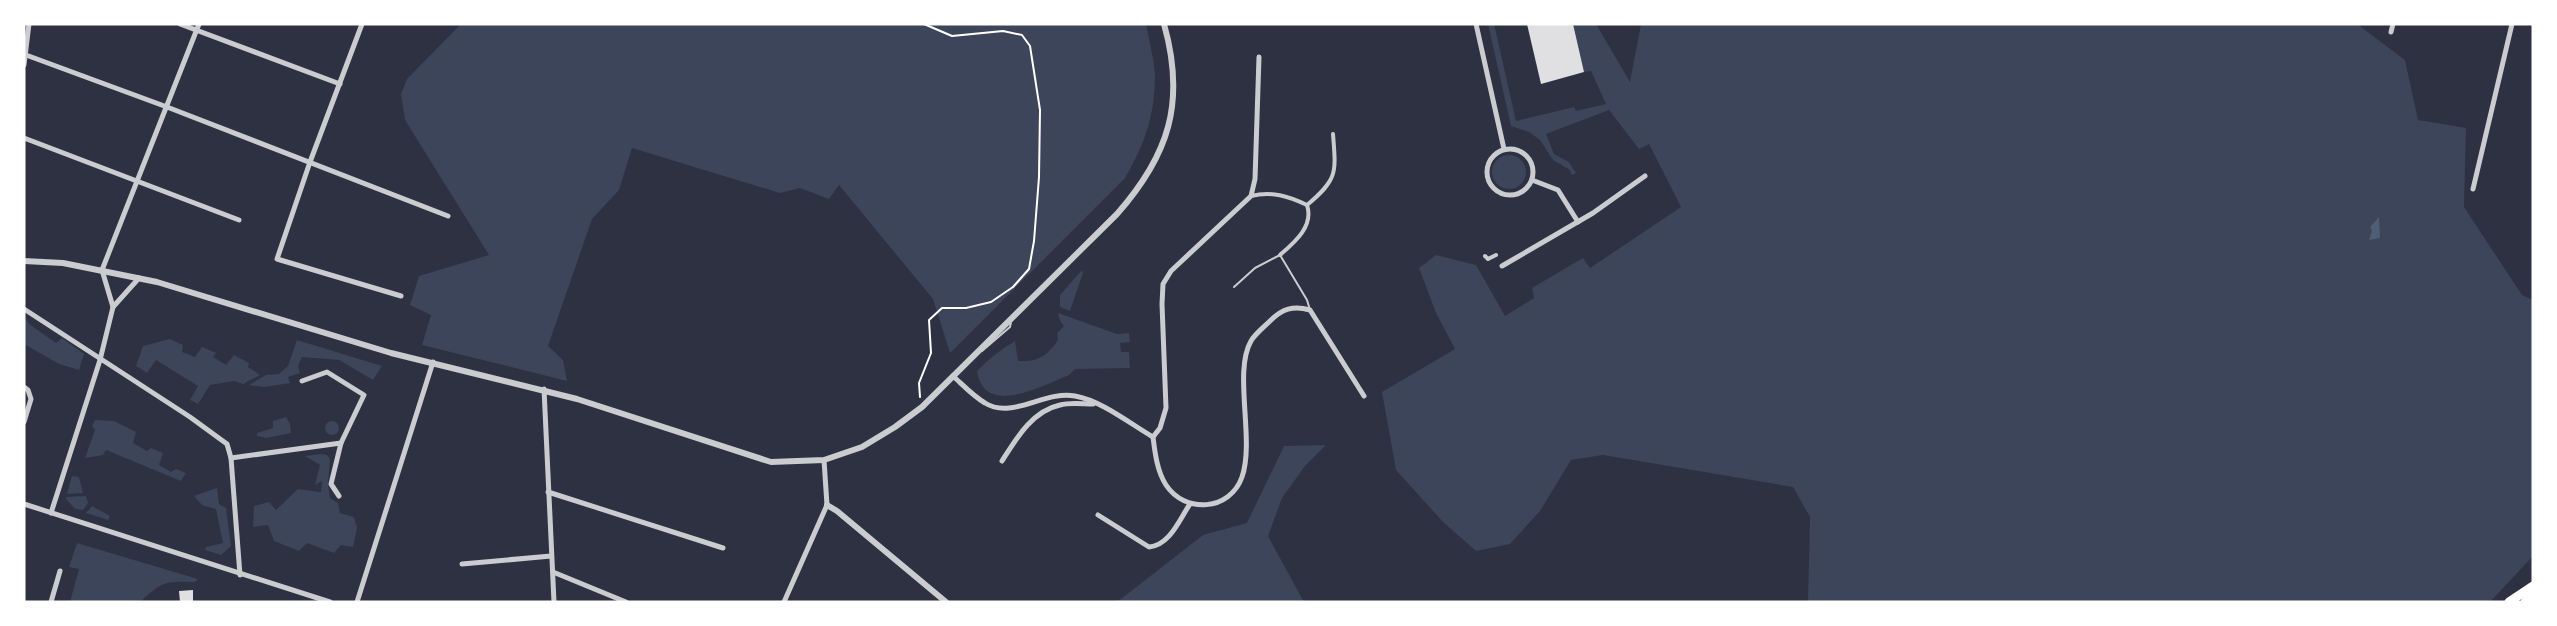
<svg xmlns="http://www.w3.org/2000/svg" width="2557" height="626" font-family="'PT Serif',serif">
<rect width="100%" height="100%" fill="#2d3142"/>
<g fill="#3c4559">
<path d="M461,24H1146C1149,40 1154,59 1155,75C1155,115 1145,144 1125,178L950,353L933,299L839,185L829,199L800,188L780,193L632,148L619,190L592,219L548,346L563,360L567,381L422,345L431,315L410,305L419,276L489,255L405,120L401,94L407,79Z"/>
<polygon points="1488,24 1494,24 1516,121 1574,107 1576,111 1606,104 1591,71 1584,72 1573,24 1596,24 1630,82 1641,24 2357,24 2405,60 2418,120 2466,128 2464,207 2522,295 2533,300 2533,556 2490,602 1808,602 1810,517 1793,487 1603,455 1571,460 1540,511 1510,544 1476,551 1443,522 1396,470 1382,392 1455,349 1436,313 1419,268 1436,255 1476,265 1505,316 1534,298 1532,288 1583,258 1590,268 1681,207 1649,144 1639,149 1609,110 1546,134 1554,154 1569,162 1576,173 1572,175 1570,170 1553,160 1540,140 1529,132 1511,126"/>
<circle cx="1509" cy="172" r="17"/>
<polygon points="1082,270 1083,273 1070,311 1060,307 1060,295"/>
<path d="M1058,313L1117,334L1129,333L1130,342L1120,343L1121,352H1129L1130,368L1075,369L1069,375C1042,386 984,418 977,371C989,359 1000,350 1015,341L1018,361C1038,362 1047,356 1058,340L1057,333L1064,326L1060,321Z"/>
<polygon points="24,315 29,324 56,343 62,338 84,354 79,370 59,364 24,344"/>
<polygon points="170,339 183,345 182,352 195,357 202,347 216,353 213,357 226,365 234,355 249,363 248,367 260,375 243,384 234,381 210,385 198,404 190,400 198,386 156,360 147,373 136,366 143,346"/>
<polygon points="297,340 382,366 373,380 339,360 302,357 298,366 300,373 288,377 290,383 265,387 249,385 266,375 279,374 288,366"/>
<polygon points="286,417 290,424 291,433 266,438 257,436 257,433 273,428 273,421"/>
<polygon points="95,420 114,421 136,432 133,443 147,451 151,448 163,453 159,465 171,472 176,469 186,473 181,481 106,450 103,455 85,458 95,430 92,426"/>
<circle cx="332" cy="428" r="7"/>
<polygon points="1326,445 1305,466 1282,498 1268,536 1304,602 1112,602 1121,599 1203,535 1247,523 1284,446"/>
<polygon points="321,454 327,455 330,459 328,484 330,498 338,503 340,513 354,517 357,528 353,547 341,545 334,553 307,543 299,551 274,541 268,525 253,527 254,506 269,502 276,510 298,489 321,492 322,481 315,485 320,465 305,456"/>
<polygon points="72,476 79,477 83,493 67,494"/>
<polygon points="217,488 219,504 226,508 231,546 221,555 205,550 206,547 223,543 216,509 202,505 194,496"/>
<polygon points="86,496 88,503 83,510 75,509 66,499 67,497"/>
<polygon points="92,506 110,516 108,520 86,513"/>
<path d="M77,543L198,579L195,582C164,581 163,581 140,602H70L79,569L69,567Z"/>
</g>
<polygon fill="#4f5d75" points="2379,217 2380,238 2369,240 2372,231 2370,227"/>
<g fill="#e0e0e3">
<polygon points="1527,24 1573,24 1584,72 1541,84"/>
<polygon points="193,590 193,602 180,602 179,591"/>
</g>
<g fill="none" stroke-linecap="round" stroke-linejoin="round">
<polyline stroke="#fff" stroke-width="2" points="920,397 919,383 931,353 929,320 942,308 966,308 991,302 1013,287 1029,269 1034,241 1039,177 1040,110 1030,46 1022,35 1003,31 952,36 924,24"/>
<g stroke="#caccd0" stroke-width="2">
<polyline points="1234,287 1255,268 1280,255 1307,300 1310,310"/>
<polyline points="982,351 1010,327 1011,322"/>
</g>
<g stroke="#caccd0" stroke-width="4">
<path d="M1251,196C1272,191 1288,196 1307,205C1314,226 1295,242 1280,255"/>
<path d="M1307,205C1338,179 1336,173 1333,134"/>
<polyline points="1485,256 1488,259 1496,255"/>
</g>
<g stroke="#caccd0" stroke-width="5">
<polyline points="180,24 340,84"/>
<polyline points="362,24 310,162 277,259 401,296"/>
<polyline points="1476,24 1504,149"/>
<polyline points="2391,32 2393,24"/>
<polyline points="26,55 167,107 448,216"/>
<polyline points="24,65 29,24"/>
<polyline points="24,138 239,220"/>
<circle cx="1510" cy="172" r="23"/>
<polyline points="1532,180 1558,190 1578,222"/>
<polyline points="2473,189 2512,24"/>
<polyline points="1502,266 1593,213 1645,176"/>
<polyline points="113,307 139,278"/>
<polyline points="24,309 190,417 227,444 231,458 341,443 364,395 327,372 302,381"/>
<path d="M953,376C963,385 973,396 985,403C1012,420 1045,390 1075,396C1102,401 1129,423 1153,437"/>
<polyline points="24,387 28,390 31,399 24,422"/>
<polyline points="544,389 554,602"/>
<path d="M1153,437C1155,453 1157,471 1166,485C1185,514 1230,511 1242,477C1255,440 1233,372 1251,341C1255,334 1264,327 1270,321C1282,309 1293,305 1310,310L1364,396"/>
<polyline points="1153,437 1160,428 1166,408 1162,304 1163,284 1171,271 1251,196 1255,179 1259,57"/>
<polyline points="231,458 240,575"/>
<path d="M1002,461C1016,439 1032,411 1060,405C1070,402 1083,404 1093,404"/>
<polyline points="548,492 723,548"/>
<polyline points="339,496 331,484 341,443"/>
<polyline points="24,504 330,602"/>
<polyline points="51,513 100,360 113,307 102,270 199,24"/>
<path d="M1098,515L1149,547C1170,545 1179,520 1190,504"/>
<polyline points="462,564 551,556"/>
<polyline points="553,572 626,602"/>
<polyline points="51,602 60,571"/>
<polyline points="357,602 433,362"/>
<polyline points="784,602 827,505 824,460"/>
</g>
<g stroke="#caccd0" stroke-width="6">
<path d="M24,261L63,263L157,282L391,353L577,399L771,462L824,460L862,447L895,427L922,407L1117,214C1169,155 1186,102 1164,24"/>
<polyline points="827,505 837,511 946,602"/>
</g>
<g stroke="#fff" stroke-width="9">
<polyline points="2509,602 2533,586"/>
<polyline points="2525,602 2533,594"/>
</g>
</g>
<rect width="2557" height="626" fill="none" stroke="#ffffff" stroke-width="51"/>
</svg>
